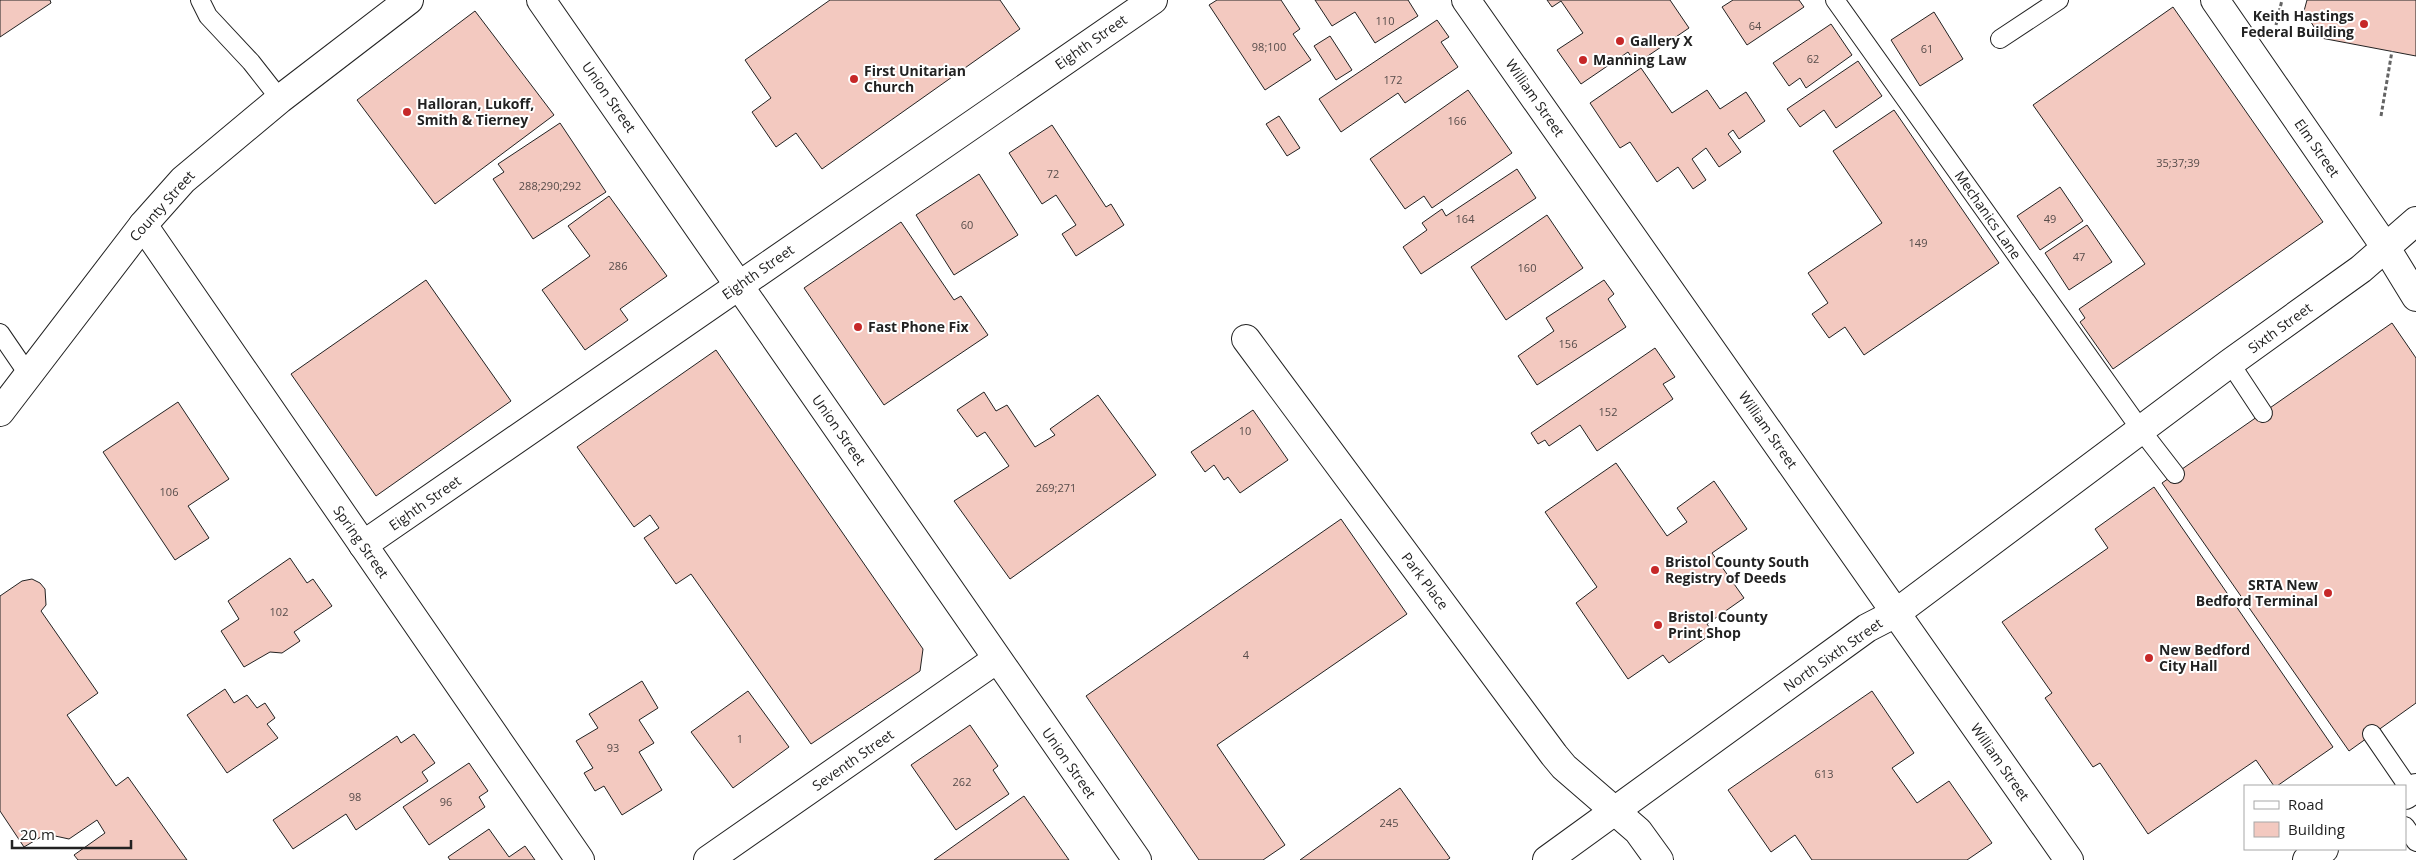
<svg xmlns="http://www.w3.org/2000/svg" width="2416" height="860" font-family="'Open Sans',sans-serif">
<rect width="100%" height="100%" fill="#fff"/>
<g fill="#f3c9c0" stroke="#222">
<polygon points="0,0 50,0 51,3 0,37"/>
<polygon points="830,0 1000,0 1020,29 822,169 796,133 776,147 752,112 771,98 745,60"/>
<polygon points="1217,0 1281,0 1300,29 1293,34 1311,60 1265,90 1209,5"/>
<polygon points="1315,0 1408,0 1418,16 1375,43 1355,12 1332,26"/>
<polygon points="1547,0 1670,0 1689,28 1636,64 1628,52 1581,84 1557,50 1583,33 1561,1 1552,7"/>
<polygon points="1733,0 1799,0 1804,7 1747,45 1722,7"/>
<polygon points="2307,0 2416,0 2416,56 2321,38 2304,11"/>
<polygon points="2173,7 2323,222 2113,369 2080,322 2085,318 2079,309 2145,264 2033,105"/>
<polygon points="475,11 554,115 435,204 357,100"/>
<polygon points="1934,12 1963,59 1920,86 1891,40"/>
<polygon points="1437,20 1449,37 1441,42 1458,67 1405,103 1398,93 1341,132 1319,99"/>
<polygon points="1831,24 1852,55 1806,88 1800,78 1789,86 1773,63"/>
<polygon points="1330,36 1352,70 1336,80 1314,46"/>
<polygon points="1858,61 1882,96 1836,128 1824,110 1800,127 1787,109"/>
<polygon points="1641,68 1672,113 1707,90 1720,109 1746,92 1765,121 1739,139 1733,130 1728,134 1741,152 1719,167 1706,148 1692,159 1706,180 1693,189 1678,167 1657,182 1630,142 1620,148 1590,103"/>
<polygon points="1468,90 1512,153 1432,208 1424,196 1405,209 1370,159"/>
<polygon points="1894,110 1999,263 1864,355 1845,327 1829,338 1812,314 1828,303 1808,273 1882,223 1833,151"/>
<polygon points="1279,116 1300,148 1287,156 1266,124"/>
<polygon points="560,123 606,192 533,239 493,179 504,172 498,164"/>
<polygon points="1052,125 1106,207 1111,204 1124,225 1076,256 1062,234 1076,225 1056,195 1042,204 1009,153"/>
<polygon points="1517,169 1536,198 1421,274 1403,247 1427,230 1422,223 1442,209 1446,216"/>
<polygon points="979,174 1018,235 954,275 916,215"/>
<polygon points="2060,187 2083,221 2040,250 2017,216"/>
<polygon points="609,196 667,276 620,309 628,320 585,350 542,290 590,256 568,226"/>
<polygon points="1547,215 1583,268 1506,320 1471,267"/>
<polygon points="901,222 954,300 961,296 988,335 884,405 804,288"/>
<polygon points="2087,225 2112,262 2069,290 2045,253"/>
<polygon points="426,280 511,401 376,496 291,374"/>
<polygon points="1604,280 1614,294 1608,299 1626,327 1537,385 1518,356 1554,331 1546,318"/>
<polygon points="2392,323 2416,358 2416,703 2349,751 2162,483"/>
<polygon points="1655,348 1675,377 1663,384 1673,399 1597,451 1580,425 1549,446 1545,440 1538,444 1531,433"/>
<polygon points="716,350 923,649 920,671 811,744 691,574 676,584 644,538 659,528 650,515 634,527 577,447"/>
<polygon points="984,392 996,411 1007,405 1035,447 1055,435 1050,429 1098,395 1156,475 1010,579 954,501 1009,466 985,432 977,437 957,410"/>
<polygon points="178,402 229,479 188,506 209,538 175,560 103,452"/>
<polygon points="1253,410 1288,460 1240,493 1228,477 1224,480 1214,465 1205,472 1191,452"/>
<polygon points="1616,463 1667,536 1687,522 1677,508 1714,481 1747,529 1712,553 1744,598 1707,624 1713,633 1669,663 1663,655 1628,679 1576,603 1597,587 1545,512"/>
<polygon points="2154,487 2333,747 2277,786 2274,786 2256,760 2148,834 2100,763 2093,767 2045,698 2052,693 2002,622 2108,548 2095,529"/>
<polygon points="1341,519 1407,614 1217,745 1285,845 1263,860 1199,860 1086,696"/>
<polygon points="290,558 307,583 313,579 332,606 294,632 300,641 282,653 270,652 244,667 221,631 239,619 228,601"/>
<polygon points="32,579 40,583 45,589 46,605 41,611 98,693 67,715 116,786 128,777 187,860 78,860 74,855 105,833 97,820 69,839 46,834 24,847 0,811 0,596 22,581"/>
<polygon points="642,681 658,708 639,720 654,743 639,752 662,790 622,815 604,786 595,791 584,773 593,768 576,741 598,728 589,714"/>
<polygon points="225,689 234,703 247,695 257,708 265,703 275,718 267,724 278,738 227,773 187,715"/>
<polygon points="748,691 789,747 733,788 691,732"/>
<polygon points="1872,691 1914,753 1892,768 1917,803 1949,781 1992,843 1967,860 1812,860 1795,835 1771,852 1728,790"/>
<polygon points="970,725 998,766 993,770 1009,794 956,830 911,765"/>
<polygon points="414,734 435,763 422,772 428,781 356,830 346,814 293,849 273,820 397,736 401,743"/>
<polygon points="469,763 488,791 479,797 485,807 429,845 403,807"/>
<polygon points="1400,788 1450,858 1447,860 1300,860"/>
<polygon points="1024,796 1069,860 934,860"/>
<polygon points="489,829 509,857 525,846 535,860 450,860 448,857"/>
</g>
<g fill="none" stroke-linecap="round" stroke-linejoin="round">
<defs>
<g id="service">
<polyline points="200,0 208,16 251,62 280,99"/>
<polyline points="1835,0 2141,430 2175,474"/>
<polyline points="2000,39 2059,0"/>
<polyline points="0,333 28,374"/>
<polyline points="2230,363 2263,413"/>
<polyline points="2372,734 2411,791"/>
<polyline points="2405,826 2416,842"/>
</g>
<g id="minor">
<polyline points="1246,339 1554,755 1564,767 1638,831 1659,860"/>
<polyline points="363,545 1153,0"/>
<polyline points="708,860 997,659"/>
</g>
<g id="tertiary">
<polyline points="1466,0 2069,860"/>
<polyline points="2215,0 2386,248"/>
<polyline points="143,225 580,860"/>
</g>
<g id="secondary">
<polyline points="541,0 1137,860"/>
<polyline points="2386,248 2416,297"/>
<polyline points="0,412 143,225 183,180 280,99 409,0"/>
<polyline points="2405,795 2416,788"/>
<polyline points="1547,860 1867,628 1896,613 2230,363 2361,269 2416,221"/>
<polyline points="2307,860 2324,849"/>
</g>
</defs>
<use href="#service" stroke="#222" stroke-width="20"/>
<use href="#minor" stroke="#222" stroke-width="30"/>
<use href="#tertiary" stroke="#222" stroke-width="30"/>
<use href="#secondary" stroke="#222" stroke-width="30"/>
<g stroke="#646464" stroke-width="3" stroke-dasharray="4 2.5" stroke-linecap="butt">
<polyline points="2276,25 2282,0"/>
<polyline points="2381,116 2392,51"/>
</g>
<use href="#service" stroke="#fff" stroke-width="18"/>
<use href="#minor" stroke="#fff" stroke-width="28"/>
<use href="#tertiary" stroke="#fff" stroke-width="28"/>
<use href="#secondary" stroke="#fff" stroke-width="28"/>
</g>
<g fill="#c62828" stroke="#fff" stroke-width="2">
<circle cx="2364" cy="24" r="5"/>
<circle cx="1620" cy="41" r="5"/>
<circle cx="1583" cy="60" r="5"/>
<circle cx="854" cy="79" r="5"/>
<circle cx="407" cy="112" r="5"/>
<circle cx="858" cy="327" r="5"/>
<circle cx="1655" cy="570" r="5"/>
<circle cx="2328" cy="593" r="5"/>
<circle cx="1658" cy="625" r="5"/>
<circle cx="2149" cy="658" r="5"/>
</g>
<g text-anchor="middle" stroke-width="4" stroke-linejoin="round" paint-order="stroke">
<g font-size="11" fill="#564c4a">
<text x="1385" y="25">110</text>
<text x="1755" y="30">64</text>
<text x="1269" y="51">98;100</text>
<text x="1927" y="53">61</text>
<text x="1813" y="63">62</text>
<text x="1393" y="84">172</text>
<text x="1457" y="125">166</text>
<text x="2178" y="167">35;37;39</text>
<text x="1053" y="178">72</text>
<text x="550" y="190">288;290;292</text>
<text x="1465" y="223">164</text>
<text x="2050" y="223">49</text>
<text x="967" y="229">60</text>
<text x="1918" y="247">149</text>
<text x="2079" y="261">47</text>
<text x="618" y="270">286</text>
<text x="1527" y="272">160</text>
<text x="1568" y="348">156</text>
<text x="1608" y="416">152</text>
<text x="1245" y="435">10</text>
<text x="1056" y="492">269;271</text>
<text x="169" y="496">106</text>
<text x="279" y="616">102</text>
<text x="1246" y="659">4</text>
<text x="740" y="743">1</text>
<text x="613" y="752">93</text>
<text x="1824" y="778">613</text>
<text x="962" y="786">262</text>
<text x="355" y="801">98</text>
<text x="446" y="806">96</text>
<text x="1389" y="827">245</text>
</g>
<g font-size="14" font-weight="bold" fill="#222" stroke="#fff" text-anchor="start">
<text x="2354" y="21" text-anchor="end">Keith Hastings<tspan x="2354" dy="16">Federal Building</tspan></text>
<text x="1630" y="46">Gallery X</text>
<text x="1593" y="65">Manning Law</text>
<text x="864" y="76">First Unitarian<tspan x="864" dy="16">Church</tspan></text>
<text x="417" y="109">Halloran, Lukoff,<tspan x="417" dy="16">Smith &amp; Tierney</tspan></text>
<text x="868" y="332">Fast Phone Fix</text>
<text x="1665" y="567">Bristol County South<tspan x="1665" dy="16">Registry of Deeds</tspan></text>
<text x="2318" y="590" text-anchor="end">SRTA New<tspan x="2318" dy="16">Bedford Terminal</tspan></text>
<text x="1668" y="622">Bristol County<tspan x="1668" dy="16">Print Shop</tspan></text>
<text x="2159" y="655">New Bedford<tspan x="2159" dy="16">City Hall</tspan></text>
</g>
<g font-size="14" fill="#222" stroke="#fff">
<text transform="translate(1091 42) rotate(-35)" y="5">Eighth Street</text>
<text transform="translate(609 97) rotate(55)" y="5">Union Street</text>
<text transform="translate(1535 98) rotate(55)" y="5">William Street</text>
<text transform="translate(2317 148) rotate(55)" y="5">Elm Street</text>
<text transform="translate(162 206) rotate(-48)" y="5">County Street</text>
<text transform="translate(1988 215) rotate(55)" y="5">Mechanics Lane</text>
<text transform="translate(758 272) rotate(-35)" y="5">Eighth Street</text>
<text transform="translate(2280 328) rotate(-36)" y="5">Sixth Street</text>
<text transform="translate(839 430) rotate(55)" y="5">Union Street</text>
<text transform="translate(1768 430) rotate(55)" y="5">William Street</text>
<text transform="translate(425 503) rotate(-35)" y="5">Eighth Street</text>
<text transform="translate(361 542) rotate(55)" y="5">Spring Street</text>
<text transform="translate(1425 581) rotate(53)" y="5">Park Place</text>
<text transform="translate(1833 655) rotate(-35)" y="5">North Sixth Street</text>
<text transform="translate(853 760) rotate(-35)" y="5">Seventh Street</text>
<text transform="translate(2000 762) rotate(55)" y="5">William Street</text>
<text transform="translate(1069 763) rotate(55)" y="5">Union Street</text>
</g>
</g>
<rect x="2244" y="785" width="162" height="65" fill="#ffffff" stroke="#a7a7a7"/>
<rect x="2254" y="801" width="25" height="8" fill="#ffffff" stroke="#a7a7a7"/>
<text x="2288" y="810" font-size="15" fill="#222222">Road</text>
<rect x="2254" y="822" width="25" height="15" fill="#f3c9c0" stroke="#a7a7a7"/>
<text x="2288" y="835" font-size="15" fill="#222222">Building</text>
<path d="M12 840v8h119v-8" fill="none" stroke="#222222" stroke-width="2.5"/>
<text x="20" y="840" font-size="15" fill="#222222" stroke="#ffffff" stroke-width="4" paint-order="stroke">20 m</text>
</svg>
